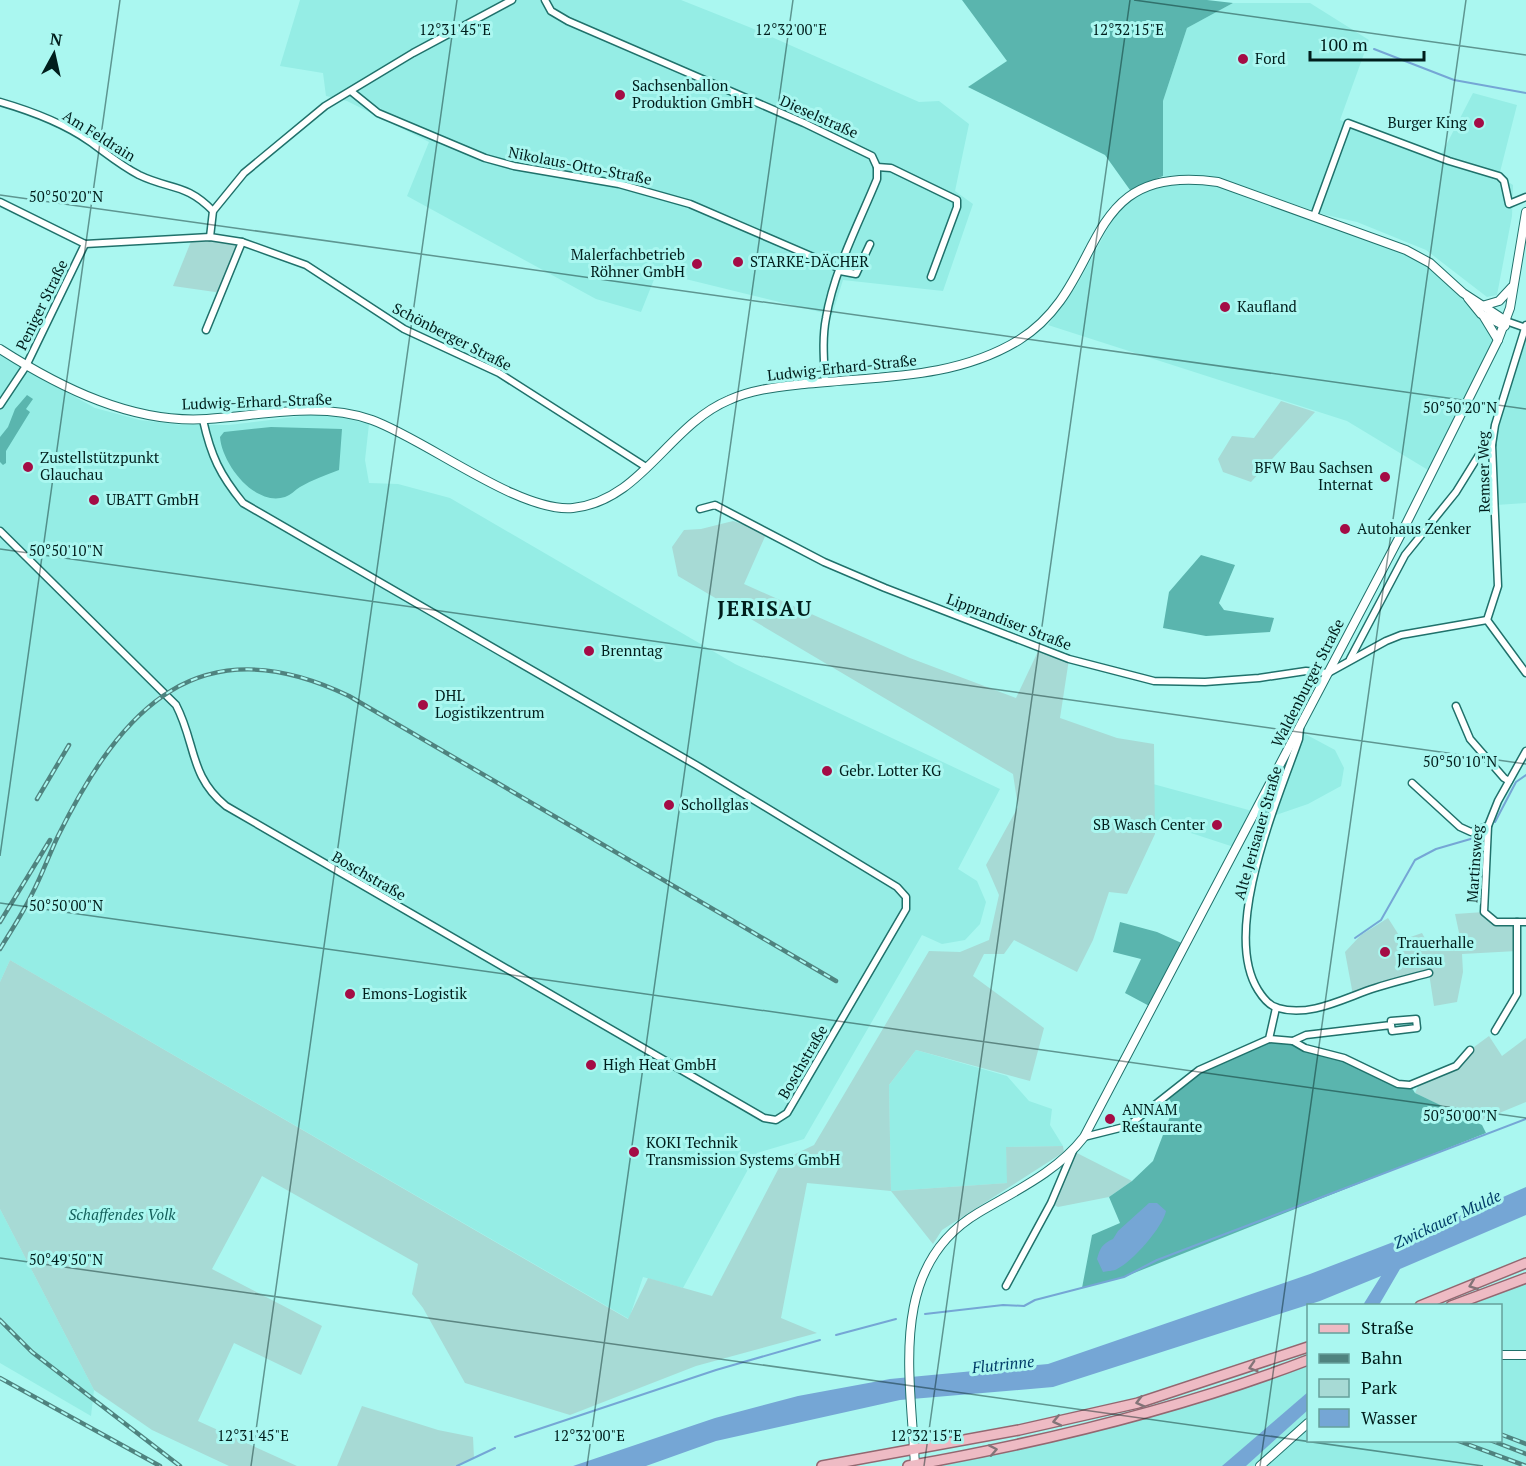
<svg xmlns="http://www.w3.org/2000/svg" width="1526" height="1466" font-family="'PT Serif',serif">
<rect width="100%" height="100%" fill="#aaf7f0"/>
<g fill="#95ede5">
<polygon points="300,0 681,0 749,27 919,102 939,101 969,124 955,191 973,204 943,291 843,280 832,315 657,272 641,312 596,299 407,196 429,142 347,101 326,96 323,73 280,66"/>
<polygon points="1233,3 1310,3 1369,40 1340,120 1440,157 1473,93 1517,105 1499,176 1513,185 1512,216 1497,295 1487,297 1426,250 1357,222 1326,215 1219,179 1193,175 1163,176 1163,101 1187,28"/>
<polygon points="1192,182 1217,185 1363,234 1430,263 1478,311 1506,321 1433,473 1347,421 1048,325 1077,285 1116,213 1134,196 1160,184"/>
<polygon points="1526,328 1526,503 1496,505 1495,425"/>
<polygon points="0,355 95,408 140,420 181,425 229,425 310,415 331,415 369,424 365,460 369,483 398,484 450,498 735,664 1000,789 958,869 977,881 986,902 980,924 965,940 942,944 922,935 804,1139 757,1153 683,1288 643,1277 629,1319 10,960 0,982"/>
<polygon points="1300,728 1307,735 1335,750 1344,768 1341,786 1308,804 1273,816"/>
<polygon points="1153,784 1256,812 1237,848 1154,821"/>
<polygon points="916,1050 1007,1076 1029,1101 1052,1109 1050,1125 1063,1146 1006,1147 1008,1183 891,1191 889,1085"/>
<polygon points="0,1209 94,1390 91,1416 0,1363"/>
<polygon points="1526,1283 1526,1466 940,1466 1116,1425 1308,1365 1308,1440 1500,1440 1500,1306 1464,1305"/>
</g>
<g fill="#a7dad5">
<polygon points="192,239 242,242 222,293 173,286"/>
<polygon points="1281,401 1315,412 1251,482 1223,472 1218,459 1232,436 1254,438"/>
<polygon points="733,521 767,532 744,584 910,658 1016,698 1040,647 1069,659 1060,718 1117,738 1154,744 1155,834 1127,894 1109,892 1093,940 1077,972 1014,940 1004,954 984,954 973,976 1044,1028 1030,1081 916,1050 889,1085 891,1191 1007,1183 1006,1147 1063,1146 1064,1152 942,1230 933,1244 891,1191 807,1183 781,1318 817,1333 696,1366 570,1415 465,1383 423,1308 412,1294 418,1264 262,1176 212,1269 322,1326 301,1375 234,1343 198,1421 297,1466 229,1466 152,1430 94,1390 0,1209 0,982 10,960 628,1319 648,1278 712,1296 783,1160 814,1145 929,951 960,952 989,940 999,895 986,865 1018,807 1013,774 678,576 672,547 684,530 701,529"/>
<polygon points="1484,912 1496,922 1517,922 1517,951 1462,954 1463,972 1457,1002 1434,1006 1429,973 1353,995 1345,952 1361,935 1388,918 1402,940 1422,933 1431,950 1461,942 1455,914"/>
<path d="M1489,1036L1502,1056L1526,1038V1102L1475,1123L1415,1093L1420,1082C1438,1075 1459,1070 1471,1053L1470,1050Z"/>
<polygon points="1073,1151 1132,1181 1109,1197 1058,1207 1051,1203"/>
<polygon points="362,1406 438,1430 473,1437 474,1458 457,1466 337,1466"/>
</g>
<g fill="#5ab5ae">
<polygon points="962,0 1207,0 1233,3 1187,28 1163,101 1163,176 1130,190 1105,155 968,87 1007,61"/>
<polygon points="27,395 33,399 26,409 30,412 6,451 6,463 3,465 0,462 0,437 8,427 15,409"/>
<path d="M271,427L342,429L339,470C326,475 312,480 300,487C295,490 291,495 285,497C255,507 222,464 220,437L224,432Z"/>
<polygon points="1201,555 1235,565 1219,603 1224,610 1274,618 1270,632 1206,636 1163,628 1169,592"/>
<polygon points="1280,775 1282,783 1268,825 1256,823"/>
<polygon points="1120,922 1157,932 1186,945 1153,1008 1125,993 1141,959 1113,952"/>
<polygon points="1269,1039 1293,1041 1320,1050 1398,1084 1410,1085 1415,1093 1482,1125 1486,1133 1124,1277 1082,1288 1092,1235 1120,1223 1109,1197 1132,1181 1153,1161 1174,1106 1167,1096 1185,1080"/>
</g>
<g fill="#75a6d5">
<polygon points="1526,1187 1526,1215 1400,1269 1379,1305 1363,1305 1381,1276 1320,1301 1053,1387 900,1400 716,1441 646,1466 573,1466 715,1418 798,1396 890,1379 1048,1364 1310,1274 1448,1221"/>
<path d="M1149,1203H1157L1166,1211C1163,1227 1132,1262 1117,1269C1114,1271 1107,1271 1103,1272L1097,1259C1100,1248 1102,1244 1113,1239L1118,1231Z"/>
<polygon points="1308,1392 1308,1410 1246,1466 1222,1466"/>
</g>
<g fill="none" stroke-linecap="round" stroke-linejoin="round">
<g stroke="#75a6d5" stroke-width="2">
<polyline points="1374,49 1454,80 1526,93"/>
<polyline points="1495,822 1516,782 1526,775"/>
<polyline points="1355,938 1381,920 1415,860 1436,849 1474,838 1484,831"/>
<polyline points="925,1314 1003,1305 1024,1306 1035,1300 1124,1277 1157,1260 1526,1119"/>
<polyline points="836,1335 896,1319"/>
<polyline points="515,1437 716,1370 820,1340"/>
<polyline points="457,1466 495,1448"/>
</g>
<defs>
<g id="minor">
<path d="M545,0L551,11L568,21L804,123L872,156L877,167V179C859,223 834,270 826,318C822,339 824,360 825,382"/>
<polyline points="352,92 378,113 485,158 514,166 619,184 690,204 841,269"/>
<path d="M0,102C31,111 63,123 89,141C106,153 120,165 139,175C170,190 186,183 213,211"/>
<polyline points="877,167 891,168 957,200 957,207 931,277"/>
<polyline points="0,202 85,244 210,237 242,242 306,265 404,329 499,373 646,467"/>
<polyline points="1314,216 1348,123 1449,161 1499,176 1504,181 1509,204 1526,197"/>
<polyline points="210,237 213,211 244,173 325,106 413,53 512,0"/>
<polyline points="840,271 856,274 870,244"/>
<polyline points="1506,321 1523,327"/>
<polyline points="206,330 242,242"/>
<polyline points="0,405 26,366 85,244"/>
<polyline points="700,509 715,505 824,562 885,588 1069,659 1154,681 1205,682 1259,678 1306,671 1328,673 1386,641 1401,635 1487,620"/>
<path d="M0,531L176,705C196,743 189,776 226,806L764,1118L776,1120L787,1113L906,909V897L897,887L696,765L243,503C220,475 211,456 203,420"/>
<polyline points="1487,620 1498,586 1492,445 1495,425 1526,325"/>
<polyline points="1487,620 1526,673"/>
<polyline points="1350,659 1405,555 1456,492 1482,450 1492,445"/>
<polyline points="1456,706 1470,739 1504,778 1509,781"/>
<path d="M1300,728L1299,739C1277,801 1221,931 1258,990C1263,998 1269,1006 1278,1008C1310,1018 1346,997 1375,988C1393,982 1411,978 1429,973"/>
<polyline points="1526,751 1498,801 1488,826 1484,912 1496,922 1526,922"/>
<polyline points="1412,783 1460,827 1471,832 1488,826"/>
<polyline points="1495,1031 1517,994 1517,922"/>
<polyline points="1269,1039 1293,1041 1305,1048 1344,1058 1398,1084 1410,1085 1456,1066 1470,1050"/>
<polyline points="1293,1041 1306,1035 1391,1025 1391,1021 1416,1019 1417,1028 1392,1031 1391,1025"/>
<polyline points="1084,1137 1128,1126 1199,1070 1269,1039 1276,1008"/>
<polyline points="1006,1286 1051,1203 1073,1151"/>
</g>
<g id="tertiary">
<polyline points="1468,298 1481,314 1505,326"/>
<polyline points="1482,306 1499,301 1512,287"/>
<polyline points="1484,317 1498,340"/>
<path d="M0,349C61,388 133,424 207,419C261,416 318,401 372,420C427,440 519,513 573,508C641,501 669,425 729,400C753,389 778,387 804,384C877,376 954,380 1019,340C1110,283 1076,161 1218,182L1406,250L1430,263L1463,293L1506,321"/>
<polyline points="1500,1355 1526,1355"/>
<path d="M915,1466C911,1377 887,1267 978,1213C1015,1191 1057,1172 1084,1137L1399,538L1498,340L1510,308L1526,212"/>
<polyline points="1260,1466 1308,1423"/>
</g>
<g id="primary">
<polyline points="1420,1306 1526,1263"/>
<polyline points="1451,1306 1526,1278"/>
<polyline points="822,1466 1019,1430 1138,1403 1308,1347"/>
<path d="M908,1466C1043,1442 1180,1409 1308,1360"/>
</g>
</defs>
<use href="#minor" stroke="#20716b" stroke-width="9"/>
<use href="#tertiary" stroke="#20716b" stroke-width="10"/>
<use href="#primary" stroke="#936770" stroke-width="12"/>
<use href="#minor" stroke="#fff" stroke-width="6"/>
<use href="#tertiary" stroke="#fff" stroke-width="8"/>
<use href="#primary" stroke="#eebbc4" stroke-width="9"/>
<defs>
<g id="rail">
<polyline points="37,799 69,745"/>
<polyline points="0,922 50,840"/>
<path d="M0,949C11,931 23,913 32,894C42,875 49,855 58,836C122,707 199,624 349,696L836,981"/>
<polyline points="0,1320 32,1352 180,1466"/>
<polyline points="0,1378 160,1466"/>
<polyline points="1500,1434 1526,1444"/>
<polyline points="1456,1440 1526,1466"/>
<polyline points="1490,1440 1526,1454"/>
</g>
</defs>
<use href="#rail" stroke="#4f837f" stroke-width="4.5"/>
<use href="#rail" stroke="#aaf7f0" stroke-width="2" stroke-dasharray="7" stroke-linecap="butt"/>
</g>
<defs><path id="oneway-chevron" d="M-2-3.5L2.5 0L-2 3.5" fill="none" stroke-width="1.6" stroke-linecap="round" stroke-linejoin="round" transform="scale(1.5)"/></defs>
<g stroke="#837478">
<use href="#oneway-chevron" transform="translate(1473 1285) rotate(159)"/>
<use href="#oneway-chevron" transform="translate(1253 1367) rotate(162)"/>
<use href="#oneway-chevron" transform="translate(1140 1402) rotate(165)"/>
<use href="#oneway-chevron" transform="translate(1057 1421) rotate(167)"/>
<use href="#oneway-chevron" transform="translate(993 1450) rotate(-11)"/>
</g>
<path fill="none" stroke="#001e1c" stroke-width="1.5" stroke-opacity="0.45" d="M1134,0L1526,55M0,195L1526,409M0,549L1526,764M0,856L120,0M0,903L1526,1118M0,1258L1483,1466M251,1466L457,0M587,1466L793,0M924,1466L1130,0M1260,1466L1466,0"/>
<g fill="#a40c45" stroke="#aaf7f0" stroke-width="2">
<circle cx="1243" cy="59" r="6"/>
<circle cx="620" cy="95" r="6"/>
<circle cx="1479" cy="123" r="6"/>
<circle cx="738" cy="262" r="6"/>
<circle cx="697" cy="264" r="6"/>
<circle cx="1225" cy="307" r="6"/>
<circle cx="28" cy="467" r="6"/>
<circle cx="1385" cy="477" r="6"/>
<circle cx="94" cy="500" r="6"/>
<circle cx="1345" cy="529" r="6"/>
<circle cx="589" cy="651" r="6"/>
<circle cx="423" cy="705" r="6"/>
<circle cx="827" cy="771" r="6"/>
<circle cx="669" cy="805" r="6"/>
<circle cx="1217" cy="825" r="6"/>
<circle cx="1385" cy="952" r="6"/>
<circle cx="350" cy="994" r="6"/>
<circle cx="591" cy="1065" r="6"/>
<circle cx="1110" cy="1119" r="6"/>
<circle cx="634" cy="1152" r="6"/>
</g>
<g text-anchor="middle" stroke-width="6" stroke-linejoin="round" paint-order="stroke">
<g font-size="15" fill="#001e1c" stroke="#aaf7f0" text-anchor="start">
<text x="1255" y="64">Ford</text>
<text x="632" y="91">Sachsenballon<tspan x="632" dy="17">Produktion GmbH</tspan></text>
<text x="1467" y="128" text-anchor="end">Burger King</text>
<text x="685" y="260" text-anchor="end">Malerfachbetrieb<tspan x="685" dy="17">Röhner GmbH</tspan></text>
<text x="750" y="267">STARKE-DÄCHER</text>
<text x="1237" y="312">Kaufland</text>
<text x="40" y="463">Zustellstützpunkt<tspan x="40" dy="17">Glauchau</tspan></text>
<text x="1373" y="473" text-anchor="end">BFW Bau Sachsen<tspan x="1373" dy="17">Internat</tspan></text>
<text x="106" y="505">UBATT GmbH</text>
<text x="1357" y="534">Autohaus Zenker</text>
<text x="601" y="656">Brenntag</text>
<text x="435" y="701">DHL<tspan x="435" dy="17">Logistikzentrum</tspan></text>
<text x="839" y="776">Gebr. Lotter KG</text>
<text x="681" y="810">Schollglas</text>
<text x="1205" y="830" text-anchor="end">SB Wasch Center</text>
<text x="1397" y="948">Trauerhalle<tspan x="1397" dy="17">Jerisau</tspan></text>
<text x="362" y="999">Emons-Logistik</text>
<text x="603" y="1070">High Heat GmbH</text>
<text x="1122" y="1115">ANNAM<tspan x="1122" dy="17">Restaurante</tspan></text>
<text x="646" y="1148">KOKI Technik<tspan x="646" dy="17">Transmission Systems GmbH</tspan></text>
</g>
<g font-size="15" fill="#001e1c" stroke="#aaf7f0">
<text transform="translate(819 117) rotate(24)" y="5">Dieselstraße</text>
<text transform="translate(99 136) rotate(32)" y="5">Am Feldrain</text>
<text transform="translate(580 166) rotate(11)" y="5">Nikolaus-Otto-Straße</text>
<text transform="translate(42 305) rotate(-64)" y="5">Peniger Straße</text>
<text transform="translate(452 337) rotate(27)" y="5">Schönberger Straße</text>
<text transform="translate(842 368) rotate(-6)" y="5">Ludwig-Erhard-Straße</text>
<text transform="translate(257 402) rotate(-2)" y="5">Ludwig-Erhard-Straße</text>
<text transform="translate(1484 472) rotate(-91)" y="5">Remser Weg</text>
<text transform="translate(1009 622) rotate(21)" y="5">Lipprandiser Straße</text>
<text transform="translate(1308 683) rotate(-63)" y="5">Waldenburger Straße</text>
<text transform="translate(1258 833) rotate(-74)" y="5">Alte Jerisauer Straße</text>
<text transform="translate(1475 864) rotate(-86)" y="5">Martinsweg</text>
<text transform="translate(369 876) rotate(30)" y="5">Boschstraße</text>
<text transform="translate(803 1062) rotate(-60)" y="5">Boschstraße</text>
</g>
<g font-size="15" font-style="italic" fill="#15615c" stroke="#aaf7f0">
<text x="122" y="1220">Schaffendes Volk</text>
</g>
<g font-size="16" font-style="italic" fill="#023d69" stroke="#aaf7f0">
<text transform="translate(1447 1219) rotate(-25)" y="6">Zwickauer Mulde</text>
<text transform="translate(1003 1364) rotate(-6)" y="6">Flutrinne</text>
</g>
<g font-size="21" font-weight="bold" letter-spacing="1.5" fill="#001e1c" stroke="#aaf7f0">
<text x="765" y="616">JERISAU</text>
</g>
</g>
<g font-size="15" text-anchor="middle" fill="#001e1c" stroke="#aaf7f0" stroke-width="6" stroke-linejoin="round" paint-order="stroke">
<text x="455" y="35">12°31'45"E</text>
<text x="791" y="35">12°32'00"E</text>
<text x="1128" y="35">12°32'15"E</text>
<text x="66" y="202">50°50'20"N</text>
<text x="1460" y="413">50°50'20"N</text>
<text x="66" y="556">50°50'10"N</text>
<text x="1460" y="767">50°50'10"N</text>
<text x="66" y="911">50°50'00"N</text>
<text x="1460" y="1121">50°50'00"N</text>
<text x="66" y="1265">50°49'50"N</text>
<text x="253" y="1441">12°31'45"E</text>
<text x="589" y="1441">12°32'00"E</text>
<text x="926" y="1441">12°32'15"E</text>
</g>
<rect x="1307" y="1304" width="195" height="138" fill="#aaf7f0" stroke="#66a09b" stroke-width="1.5"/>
<rect x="1319" y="1324" width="30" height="9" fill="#eebbc4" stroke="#66a09b" stroke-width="1.5"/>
<text x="1361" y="1334" font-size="18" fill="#001e1c">Straße</text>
<rect x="1319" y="1354" width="30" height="9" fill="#4f837f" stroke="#66a09b" stroke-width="1.5"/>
<text x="1361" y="1364" font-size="18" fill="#001e1c">Bahn</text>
<rect x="1319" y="1379" width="30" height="18" fill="#a7dad5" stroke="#66a09b" stroke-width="1.5"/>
<text x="1361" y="1394" font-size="18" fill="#001e1c">Park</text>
<rect x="1319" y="1409" width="30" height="18" fill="#75a6d5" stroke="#66a09b" stroke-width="1.5"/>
<text x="1361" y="1424" font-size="18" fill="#001e1c">Wasser</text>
<g transform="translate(54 54) rotate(8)" stroke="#aaf7f0" stroke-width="4.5" paint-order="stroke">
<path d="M0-4.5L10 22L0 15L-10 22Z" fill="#001e1c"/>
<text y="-9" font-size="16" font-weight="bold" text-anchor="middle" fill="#001e1c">N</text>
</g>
<path d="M1310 51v9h114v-9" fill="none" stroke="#001e1c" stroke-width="3"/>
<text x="1319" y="51" font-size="18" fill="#001e1c" stroke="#aaf7f0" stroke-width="4.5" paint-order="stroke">100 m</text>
</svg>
